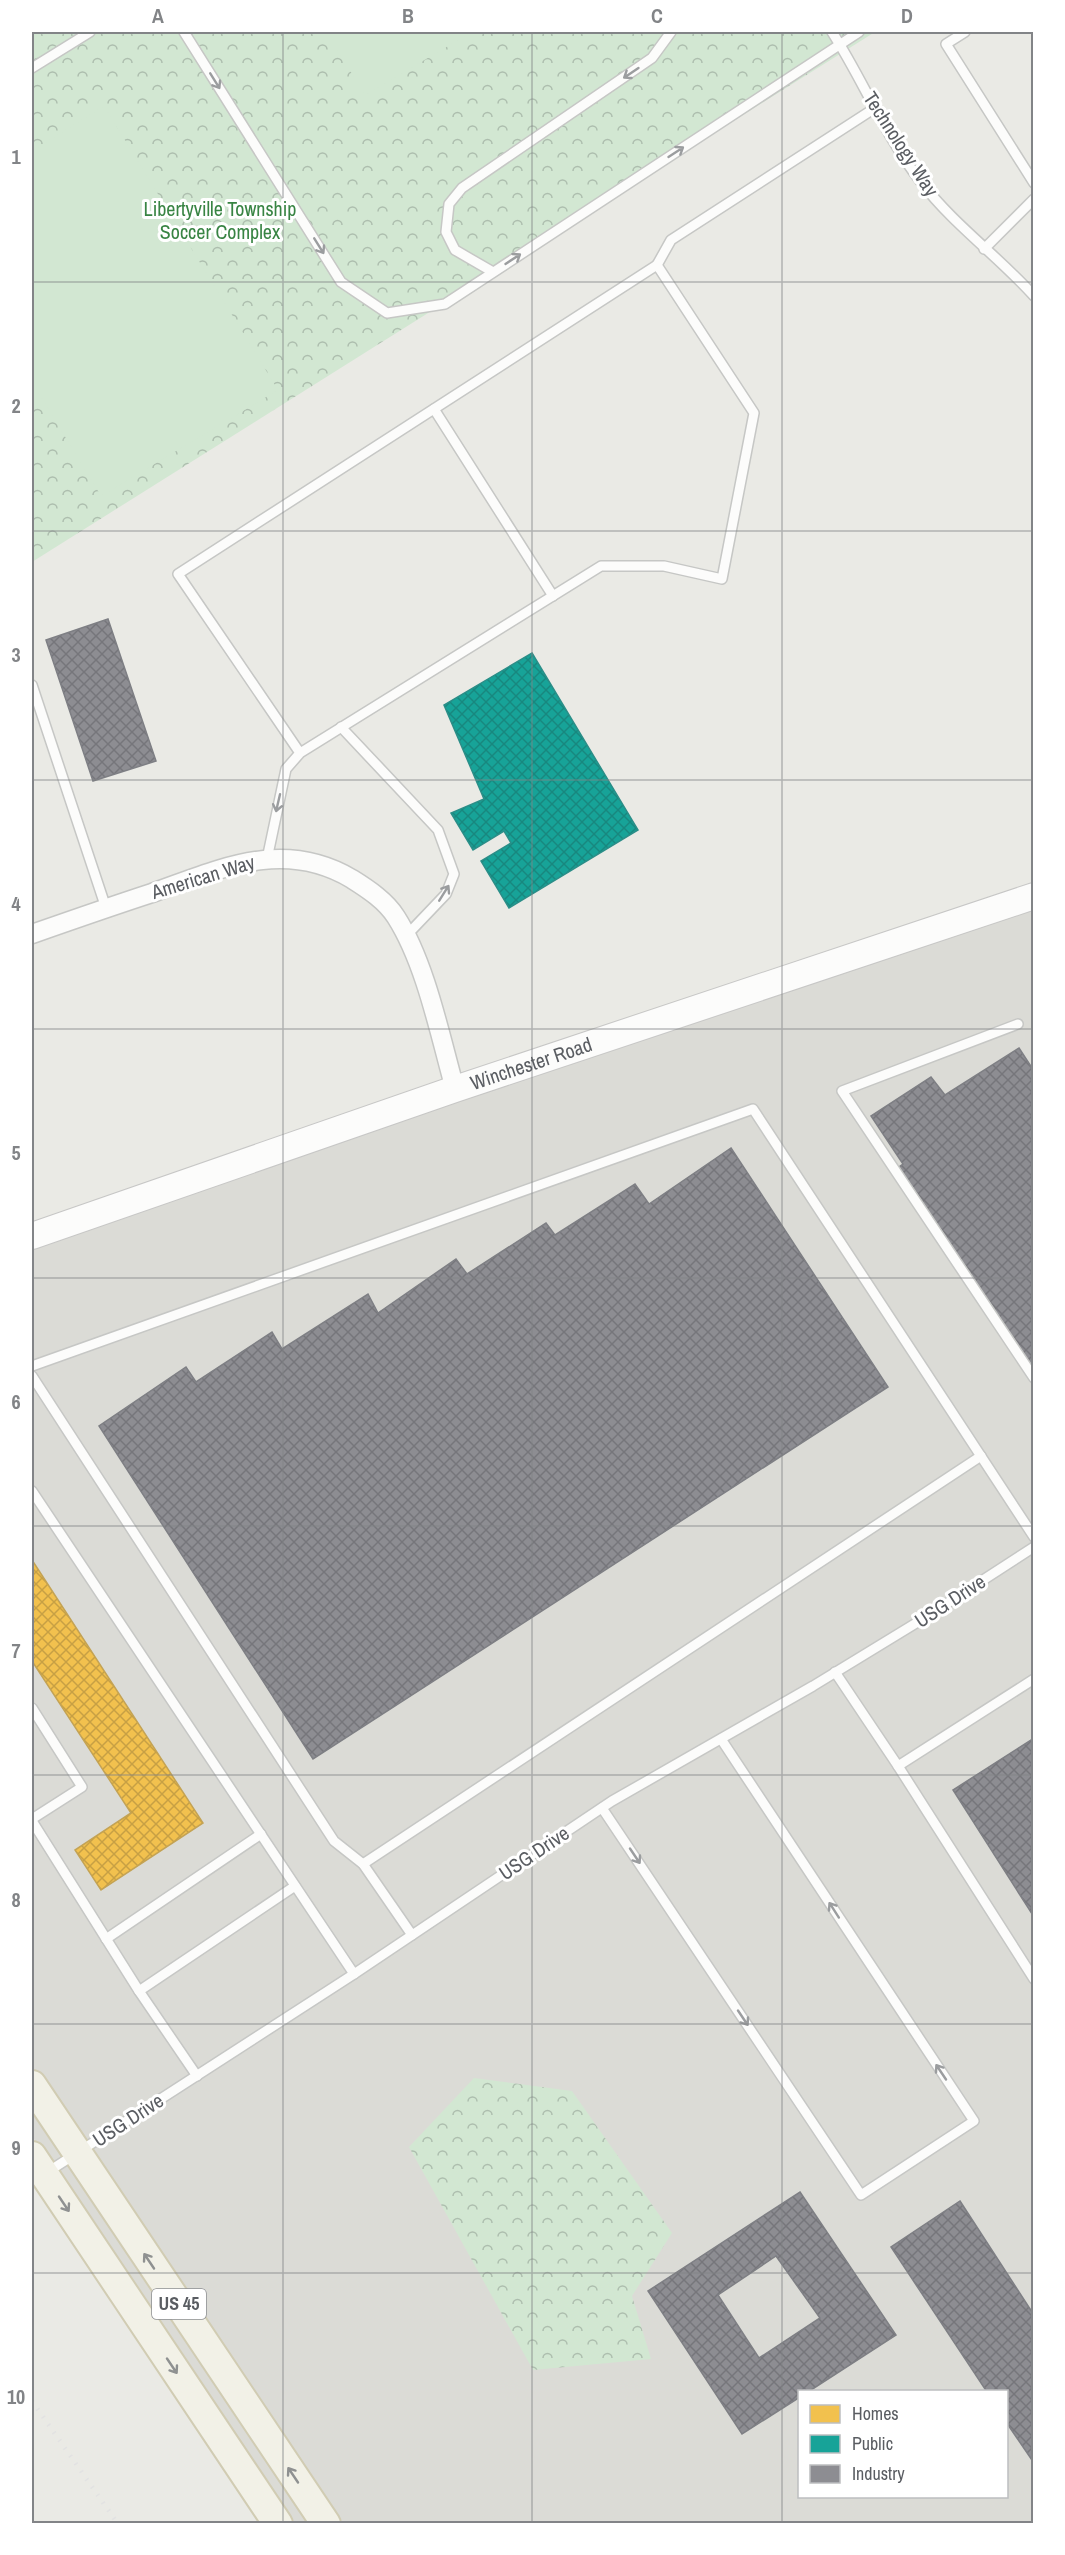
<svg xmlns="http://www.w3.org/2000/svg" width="1065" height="2555" font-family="'Archivo Narrow',sans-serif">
<defs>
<pattern id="forest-crowns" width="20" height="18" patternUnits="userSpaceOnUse" patternTransform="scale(1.5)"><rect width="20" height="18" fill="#d2e7d2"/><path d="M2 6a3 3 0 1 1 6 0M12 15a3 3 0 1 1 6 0" fill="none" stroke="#adbeae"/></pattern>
<pattern id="homes-cross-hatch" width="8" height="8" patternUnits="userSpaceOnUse" patternTransform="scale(1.5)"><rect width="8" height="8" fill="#f2c14e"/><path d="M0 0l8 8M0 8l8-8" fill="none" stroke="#c7a044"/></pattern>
<pattern id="public-cross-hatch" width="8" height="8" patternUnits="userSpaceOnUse" patternTransform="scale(1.5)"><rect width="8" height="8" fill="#17a398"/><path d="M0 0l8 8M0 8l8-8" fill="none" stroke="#18887f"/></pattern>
<pattern id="industry-cross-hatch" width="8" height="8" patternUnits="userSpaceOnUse" patternTransform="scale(1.5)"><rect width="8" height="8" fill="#8d8d92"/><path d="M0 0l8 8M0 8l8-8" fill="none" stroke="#76767b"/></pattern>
</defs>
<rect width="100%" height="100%" fill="#eaeae5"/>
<path fill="#dbdbd6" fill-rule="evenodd" d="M1033,896V2523H290L32,2136V1236ZM800,2392H1006V2496H800Z"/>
<g fill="url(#forest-crowns)">
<polygon points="32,32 875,32 32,562"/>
<polygon points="474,2078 572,2091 672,2233 632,2296 651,2359 533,2370 409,2147"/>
</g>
<g fill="#d2e7d2">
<polygon points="326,32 472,32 365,95"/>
<polygon points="104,106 278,390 101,496 32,382 32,151"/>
</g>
<polygon fill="url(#homes-cross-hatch)" stroke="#c4a354" stroke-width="1.5" points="32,1560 203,1823 101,1890 75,1850 131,1813 32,1661"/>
<polygon fill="url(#public-cross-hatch)" stroke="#2b8e88" stroke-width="1.5" points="532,653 638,830 509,908 481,861 511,843 504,831 473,850 451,813 484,799 444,705"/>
<g fill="url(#industry-cross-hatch)" stroke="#7e7f84" stroke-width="1.5" fill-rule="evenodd">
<polygon points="108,619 156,761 93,781 46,640"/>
<polygon points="1019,1048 1034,1071 1034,1370 899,1167 903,1164 871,1116 931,1077 945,1095"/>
<polygon points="731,1148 888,1387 313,1759 99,1426 186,1367 196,1382 272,1332 282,1349 368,1294 378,1313 456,1259 467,1274 546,1223 555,1235 635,1184 649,1204"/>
<polygon points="1034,1738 1034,1917 953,1790"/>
<path d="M800,2192L896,2335L808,2392H800V2397L742,2434L648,2291ZM776,2256L820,2318L759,2358L718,2295Z"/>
<polygon points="960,2201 1034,2315 1034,2463 1006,2422 1006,2392 987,2392 891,2247"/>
</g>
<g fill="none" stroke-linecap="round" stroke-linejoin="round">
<defs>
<g id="lane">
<polyline points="184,32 341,282 387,313 445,304 859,32"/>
<path d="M832,32C863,80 885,136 921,182C954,225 998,256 1034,296"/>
<polyline points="965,32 946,44 1034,183"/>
<polyline points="32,68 90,32"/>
<polyline points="984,249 1034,199"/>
<polyline points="657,265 671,240 875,108"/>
<polyline points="493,272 455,250 446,232 449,204 462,188 652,58 671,32"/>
<polyline points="434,409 553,596"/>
<polyline points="32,685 106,908"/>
<polyline points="341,727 438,830 454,874 446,894 406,936"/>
<polyline points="267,859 286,769 300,753 601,566 664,566 722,579 754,413 657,265 178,574 300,753"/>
<polyline points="1018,1024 842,1091 1034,1378"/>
<polyline points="32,1366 753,1109 1034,1537"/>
<polyline points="32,1376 334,1841 363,1864 412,1935"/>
<polyline points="32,1491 354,1974"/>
<polyline points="835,1672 898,1766 1034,1679"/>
<polyline points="32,1708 82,1787 32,1819"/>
<polyline points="898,1766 1034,1979"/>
<polyline points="602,1808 861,2195 974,2121 721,1739"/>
<polyline points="32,1821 139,1991 197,2076"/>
<polyline points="363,1864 981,1456"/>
<polyline points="106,1939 261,1834"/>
<polyline points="139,1991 295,1886"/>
<polyline points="46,2173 354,1974 612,1801 813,1686 926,1617 1034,1547"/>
</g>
<path id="street" d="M32,934C72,920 112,906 152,893C220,869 283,838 352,879C368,889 386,901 396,917C426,964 440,1036 455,1089"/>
<g id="secondary">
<path id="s1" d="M32,1236L455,1089L1034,896"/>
</g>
<g id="primary">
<polyline points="32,2085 326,2524"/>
<polyline points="32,2156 278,2524"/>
</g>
</defs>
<use href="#lane" stroke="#c6c7c5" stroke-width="12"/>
<use href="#street" stroke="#c6c7c5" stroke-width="21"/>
<use href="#secondary" stroke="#c7c7c6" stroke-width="28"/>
<use href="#primary" stroke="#d1ccb3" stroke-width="32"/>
<use href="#lane" stroke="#fcfcfb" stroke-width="9"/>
<use href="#street" stroke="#fcfcfb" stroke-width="18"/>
<use href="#secondary" stroke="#fcfcfb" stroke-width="26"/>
<use href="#primary" stroke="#f2f1e7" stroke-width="28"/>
<polyline stroke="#e2e2e2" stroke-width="4.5" stroke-dasharray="1.5 8" stroke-linecap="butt" points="32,2401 118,2524"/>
</g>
<defs><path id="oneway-shaft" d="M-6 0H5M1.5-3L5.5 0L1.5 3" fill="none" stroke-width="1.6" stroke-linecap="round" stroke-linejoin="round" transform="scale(1.5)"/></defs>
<g stroke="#9b9d9f">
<use href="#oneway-shaft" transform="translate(631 73) rotate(146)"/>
<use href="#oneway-shaft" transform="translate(215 81) rotate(58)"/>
<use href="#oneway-shaft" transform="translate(676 152) rotate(-33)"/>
<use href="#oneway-shaft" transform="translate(319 246) rotate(58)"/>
<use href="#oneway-shaft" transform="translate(513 259) rotate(-33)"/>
<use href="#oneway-shaft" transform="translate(278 803) rotate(103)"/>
<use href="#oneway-shaft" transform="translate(444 893) rotate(-58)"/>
<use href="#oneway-shaft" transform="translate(635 1856) rotate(56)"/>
<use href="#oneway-shaft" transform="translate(834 1910) rotate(-123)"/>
<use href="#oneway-shaft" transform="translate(743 2018) rotate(56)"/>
<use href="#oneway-shaft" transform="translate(941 2072) rotate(-124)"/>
</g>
<g stroke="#8f9191">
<use href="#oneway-shaft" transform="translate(64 2204) rotate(56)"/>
<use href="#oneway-shaft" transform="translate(149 2261) rotate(-124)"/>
<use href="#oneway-shaft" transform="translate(172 2366) rotate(56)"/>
<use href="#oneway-shaft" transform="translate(293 2475) rotate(-124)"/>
</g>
<path fill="none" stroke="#828487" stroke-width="1.5" stroke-opacity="0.55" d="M283,32V2524M532,32V2524M782,32V2524M32,282H1034M32,531H1034M32,780H1034M32,1029H1034M32,1278H1034M32,1526H1034M32,1775H1034M32,2024H1034M32,2273H1034"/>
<g text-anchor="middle" stroke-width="6" stroke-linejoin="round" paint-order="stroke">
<rect fill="#fff" stroke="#8c8e91" stroke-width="1.5" x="152" y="2289" width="54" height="30" rx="4.5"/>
<g font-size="18" font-weight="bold" fill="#5a5d62">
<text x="179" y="2310">US 45</text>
</g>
<g font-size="20" fill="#5a5d62" stroke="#fff">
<text transform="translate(901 144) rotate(57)" y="7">Technology Way</text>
<text transform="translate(203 877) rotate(-17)" y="7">American Way</text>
<text dy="7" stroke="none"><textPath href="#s1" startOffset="528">Winchester Road</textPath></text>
<text transform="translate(950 1601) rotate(-33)" y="7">USG Drive</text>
<text transform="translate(534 1853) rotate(-34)" y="7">USG Drive</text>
<text transform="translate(128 2120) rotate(-33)" y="7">USG Drive</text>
</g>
<g font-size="20" fill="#388443" stroke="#fff">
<text x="220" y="216">Libertyville Township<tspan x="220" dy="23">Soccer Complex</tspan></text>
</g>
</g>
<rect width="1065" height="2555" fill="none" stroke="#ffffff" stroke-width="66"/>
<rect x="798" y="2390" width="210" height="108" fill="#ffffff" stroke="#bdbec0" stroke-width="1.5"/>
<rect x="810" y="2405" width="30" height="18" fill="#f2c14e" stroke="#bdbec0" stroke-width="1.5"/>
<text x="852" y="2420" font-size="18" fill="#5a5d62">Homes</text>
<rect x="810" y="2435" width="30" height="18" fill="#17a398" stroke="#bdbec0" stroke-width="1.5"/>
<text x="852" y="2450" font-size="18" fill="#5a5d62">Public</text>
<rect x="810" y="2465" width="30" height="18" fill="#8d8d92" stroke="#bdbec0" stroke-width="1.5"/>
<text x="852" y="2480" font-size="18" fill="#5a5d62">Industry</text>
<rect x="33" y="33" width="999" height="2489" fill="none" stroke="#828487" stroke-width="2"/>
<g font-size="20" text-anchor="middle" font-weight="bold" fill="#828487">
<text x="158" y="23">A</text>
<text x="408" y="23">B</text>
<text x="657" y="23">C</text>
<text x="907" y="23">D</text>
<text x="16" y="164">1</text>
<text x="16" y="413">2</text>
<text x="16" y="662">3</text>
<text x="16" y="911">4</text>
<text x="16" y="1160">5</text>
<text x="16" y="1409">6</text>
<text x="16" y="1658">7</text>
<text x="16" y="1907">8</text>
<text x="16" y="2155">9</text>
<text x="16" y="2404">10</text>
</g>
</svg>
